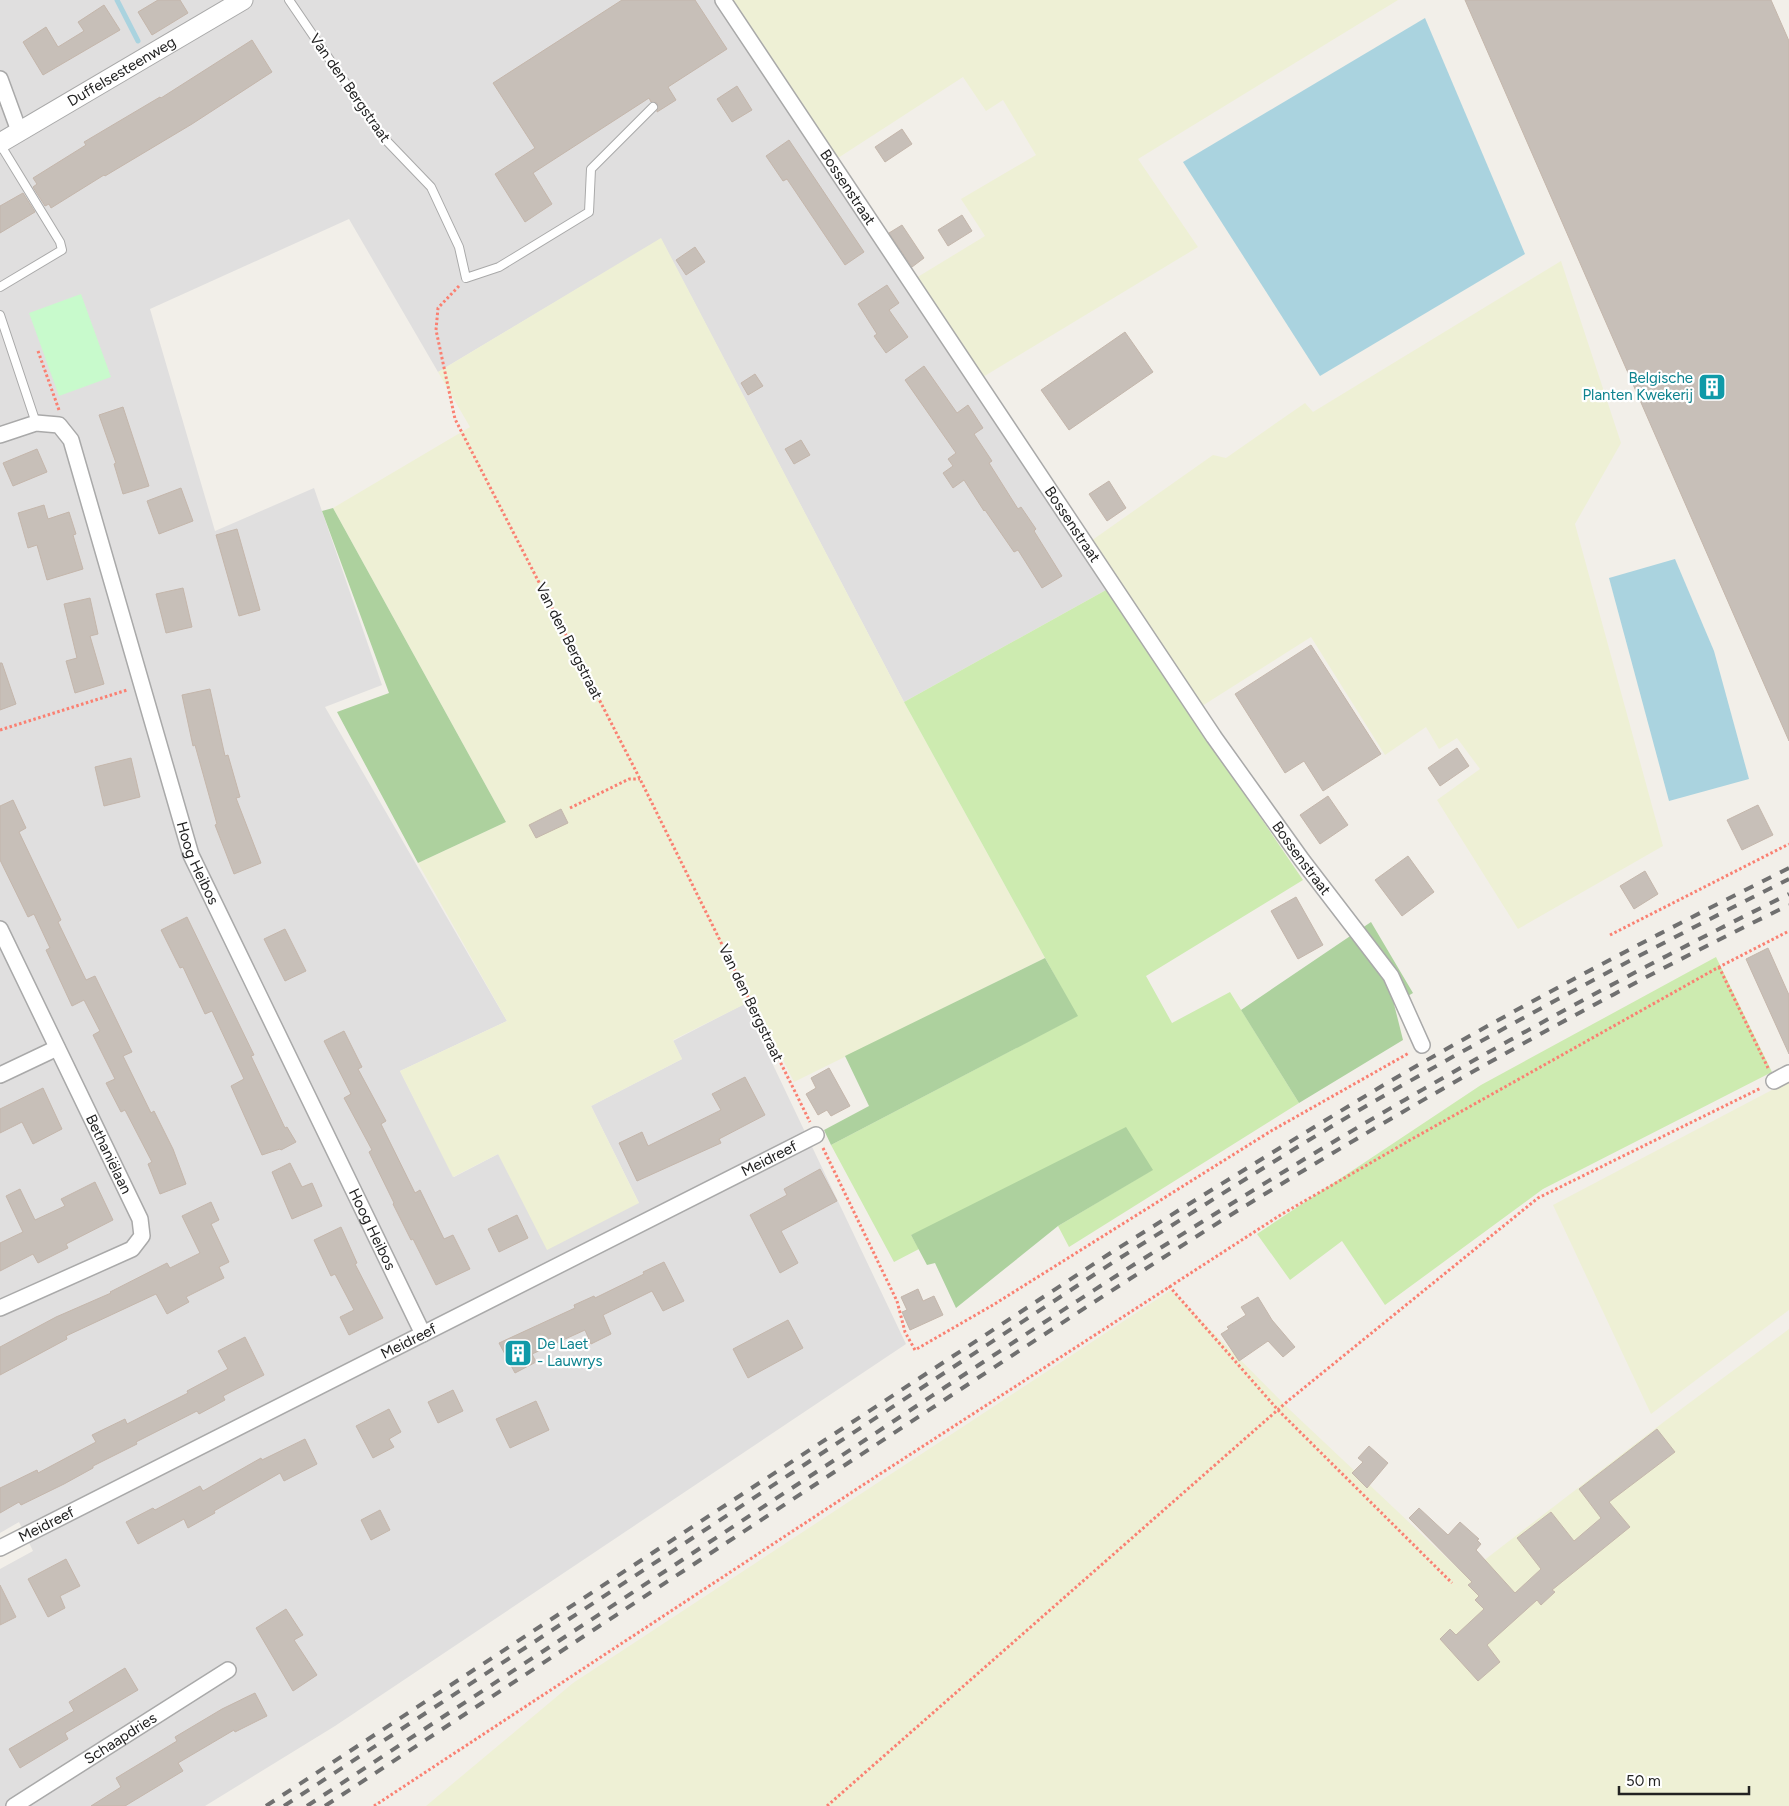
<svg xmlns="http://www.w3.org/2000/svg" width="1789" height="1806" font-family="Figtree,sans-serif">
<rect width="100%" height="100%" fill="#f2efe9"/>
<polygon fill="#e0dfdf" points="0,0 716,0 1106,590 904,702 661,239 438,372 349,219 150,309 215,531 314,488 382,685 325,707 507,1021 400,1071 454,1177 498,1154 639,1203 591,1106 682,1059 673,1041 744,1004 906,1344 335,1726 205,1806 0,1806 0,1569 33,1551 19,1522 0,1533"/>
<g fill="#eef0d5">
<polygon points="733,0 1398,0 1138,159 1198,247 983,377 916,278 985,236 961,199 1036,155 1003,100 986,111 963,77 838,158"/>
<polygon points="661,238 904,702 1045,958 794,1082 753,1000 673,1040 682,1059 591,1106 639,1203 547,1250 498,1154 453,1177 400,1071 507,1021 418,863 506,822 333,508 470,427 438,372"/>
<polygon points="1561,261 1621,443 1575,524 1663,846 1518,929 1437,800 1480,769 1457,738 1439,749 1426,727 1385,755 1311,637 1202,706 1091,541 1213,455 1226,458 1305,403 1313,412"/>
<polygon points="1789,1081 1789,1310 1651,1414 1553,1205"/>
<polygon points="1171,1290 1289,1409 1465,1575 1665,1421 1789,1329 1789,1806 426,1806 573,1683"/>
</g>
<g fill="#cdebb0">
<polygon points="1106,590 1303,880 1146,976 1172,1023 1230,992 1299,1103 1069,1247 1058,1226 1152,1170 911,1235 919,1249 894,1262 831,1145 1077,1016 904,702"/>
<polygon points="1716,957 1772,1072 1543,1189 1385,1305 1342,1241 1290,1280 1257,1234 1481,1085"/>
</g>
<g fill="#add19e">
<polygon points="333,508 506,822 418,863 337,712 389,693 322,511"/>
<polygon points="1371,922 1413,993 1394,1004 1403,1040 1299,1103 1241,1010"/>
<polygon points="1045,958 1078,1016 831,1145 824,1130 869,1106 845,1056"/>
<polygon points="1126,1127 1153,1170 1058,1226 956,1308 935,1263 927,1265 911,1235"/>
</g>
<polygon fill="#c8facc" points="81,294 111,377 59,396 29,313"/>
<g fill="#aad3df">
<polygon points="1425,18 1525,254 1320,376 1183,162"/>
<polygon points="1675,559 1714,651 1749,779 1669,801 1609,578"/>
</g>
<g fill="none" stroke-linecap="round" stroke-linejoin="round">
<polyline stroke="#aad3df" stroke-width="5" points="117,0 138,41"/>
</g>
<g fill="#c7bfb8" stroke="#c4b6ab">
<polygon points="158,0 180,0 188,13 152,35 138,12"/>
<polygon points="622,0 695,0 727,49 668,87 676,100 657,112 657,103 651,102 649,98 533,173 552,204 525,222 495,174 535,148 493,83"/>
<polygon points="1465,0 1771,0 1789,41 1789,741"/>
<polygon points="104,5 120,30 43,75 23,42 46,27 58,47 84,31 78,22"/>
<polygon points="252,40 272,72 192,124 105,176 104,175 51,208 49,204 45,206 33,187 37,184 33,178 86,145 84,142 160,97 161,98"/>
<polygon points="737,86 752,110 732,122 717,99"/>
<polygon points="902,129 912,144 885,162 875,147"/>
<polygon points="789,140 864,252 845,265 787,179 783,181 766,156"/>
<polygon points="23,193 35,212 0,233 0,206"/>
<polygon points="962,215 972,231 948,246 938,230"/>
<polygon points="902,225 924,258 912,267 889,233"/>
<polygon points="695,247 705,262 686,275 676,260"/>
<polygon points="887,285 899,303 889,310 908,337 886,353 874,336 877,334 858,304"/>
<polygon points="1125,332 1153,372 1069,430 1041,390"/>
<polygon points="924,366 957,413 968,405 983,428 974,434 992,461 989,463 1018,509 1021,507 1036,529 1034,531 1062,576 1042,588 1018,550 1014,552 985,510 984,511 964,480 953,488 943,473 953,466 948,459 956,453 905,380"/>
<polygon points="755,374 763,386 748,395 741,383"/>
<polygon points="123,407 149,486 123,494 114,464 116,463 99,415"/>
<polygon points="801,440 810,455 794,464 785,449"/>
<polygon points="37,449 47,472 13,486 3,463"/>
<polygon points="1109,481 1126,508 1107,521 1089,494"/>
<polygon points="181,488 193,521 159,534 147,501"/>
<polygon points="44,505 48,519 69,512 76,534 73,535 83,569 47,580 37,545 28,548 18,513"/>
<polygon points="237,529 260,610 239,616 216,535"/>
<polygon points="183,588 192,627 166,633 156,594"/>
<polygon points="90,598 98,634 90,636 104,684 75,693 66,661 77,658 64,604"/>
<polygon points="1311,645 1381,754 1323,791 1304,761 1285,773 1235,694"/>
<polygon points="0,663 2,663 16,704 0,710"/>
<polygon points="210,689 225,756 228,755 240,797 236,798 261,863 234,874 215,825 217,824 195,745 193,746 182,695"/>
<polygon points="1457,748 1469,766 1440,786 1428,768"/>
<polygon points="131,758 140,797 104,806 95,767"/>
<polygon points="1328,796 1348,825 1320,844 1300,815"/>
<polygon points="13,800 26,828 19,832 61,920 58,922 86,980 95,976 132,1052 123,1056 151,1113 154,1111 173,1149 186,1184 160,1194 148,1164 152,1162 125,1110 121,1112 106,1083 115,1079 93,1035 100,1031 84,1000 72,1006 46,950 50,948 34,914 28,917 0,860 0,806"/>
<polygon points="1758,805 1773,835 1742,850 1727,820"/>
<polygon points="561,809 568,823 536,838 529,825"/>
<polygon points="1408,856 1434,892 1402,916 1375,880"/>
<polygon points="1645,871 1658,894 1634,909 1620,886"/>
<polygon points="1296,897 1323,945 1298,959 1271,911"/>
<polygon points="187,917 254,1055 251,1056 285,1128 287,1127 296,1142 281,1150 280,1149 262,1155 231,1086 244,1079 212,1011 205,1014 183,967 180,968 161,930"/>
<polygon points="285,929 306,971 285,981 264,939"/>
<polygon points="1768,948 1789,995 1789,1054 1746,959"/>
<polygon points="344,1031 362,1067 358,1069 386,1121 381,1124 415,1193 420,1190 444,1239 453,1235 470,1269 436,1285 413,1239 411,1240 393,1204 394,1203 369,1152 372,1150 344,1098 351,1094 324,1041"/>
<polygon points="829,1068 850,1106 831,1116 827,1110 818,1115 806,1094 816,1088 811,1078"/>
<polygon points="745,1077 765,1115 719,1139 721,1143 637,1181 619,1143 642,1132 648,1146 721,1110 712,1094"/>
<polygon points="43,1088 62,1129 33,1144 22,1122 0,1133 0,1109"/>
<polygon points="290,1163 302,1187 312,1183 322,1206 292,1219 272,1172"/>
<polygon points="820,1169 837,1201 781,1231 798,1263 780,1273 750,1215 787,1195 784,1189"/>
<polygon points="95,1182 113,1220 66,1244 68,1248 38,1263 33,1254 0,1271 0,1243 23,1232 6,1196 20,1189 35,1220 65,1206 61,1199"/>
<polygon points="211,1202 219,1220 211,1224 229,1262 219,1267 224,1278 186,1297 189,1302 167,1314 156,1294 66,1336 67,1339 0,1375 0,1347 56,1317 111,1293 110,1292 167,1263 170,1268 200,1253 182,1216"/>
<polygon points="517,1215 528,1238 499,1252 488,1229"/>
<polygon points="341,1227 357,1263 355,1264 383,1318 349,1335 340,1317 354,1310 335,1274 331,1276 314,1240"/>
<polygon points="664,1262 684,1301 663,1311 652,1291 603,1315 611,1334 591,1344 585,1330 532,1354 536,1362 515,1373 499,1343 575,1308 574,1305 594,1296 595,1298 644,1274 643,1272"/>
<polygon points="918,1289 923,1301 934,1296 943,1315 910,1330 902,1312 907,1310 901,1297"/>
<polygon points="1258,1297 1272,1320 1295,1347 1283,1357 1268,1341 1239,1361 1221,1334 1229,1329 1227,1327 1246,1315 1241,1307"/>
<polygon points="788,1320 803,1348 748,1378 733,1349"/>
<polygon points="245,1337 264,1375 223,1396 225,1400 199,1414 197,1411 136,1442 137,1444 93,1466 93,1468 64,1484 21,1505 19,1502 0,1513 0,1488 37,1470 38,1473 96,1442 92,1435 125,1419 127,1424 188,1393 187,1391 228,1369 218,1351"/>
<polygon points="453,1390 463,1411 438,1423 428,1402"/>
<polygon points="536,1401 549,1430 510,1448 496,1419"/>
<polygon points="389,1409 401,1432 389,1439 394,1447 373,1458 356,1426"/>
<polygon points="1657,1429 1675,1452 1609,1502 1630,1527 1552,1590 1555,1592 1541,1605 1537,1600 1487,1645 1500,1662 1478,1681 1440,1639 1450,1629 1456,1635 1484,1609 1475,1600 1479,1596 1468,1585 1472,1582 1409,1518 1419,1508 1448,1535 1460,1522 1479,1539 1477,1540 1481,1544 1476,1550 1515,1593 1541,1569 1517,1538 1551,1512 1574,1541 1601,1518 1579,1489"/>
<polygon points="305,1439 317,1464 284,1481 280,1473 214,1511 215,1513 188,1528 184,1519 138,1544 126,1522 153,1508 155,1510 200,1486 203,1491 261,1458 262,1460"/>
<polygon points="1369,1446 1388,1463 1367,1488 1352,1473 1363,1462 1358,1458"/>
<polygon points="380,1510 390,1530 371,1540 361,1520"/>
<polygon points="66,1559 80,1586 60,1596 65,1608 48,1617 28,1579"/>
<polygon points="0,1585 16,1617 0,1625"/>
<polygon points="286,1609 303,1635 294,1640 317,1675 293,1691 256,1628"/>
<polygon points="125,1668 138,1690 65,1733 68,1739 20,1768 9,1749 74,1711 69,1702"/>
<polygon points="255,1693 267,1716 235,1732 234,1730 178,1763 183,1771 125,1806 91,1806 121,1787 116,1778 177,1741 175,1737 222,1709"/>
</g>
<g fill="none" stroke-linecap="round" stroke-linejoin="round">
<defs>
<g id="service">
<polyline points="289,0 381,135 431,187 459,247 466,278 499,267 589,212 591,169 653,107"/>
<polyline points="0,144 60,242 62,250 0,287"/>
<polyline points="0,315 36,423"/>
</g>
<g id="minor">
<path id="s1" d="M723,0L1214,737L1302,860L1391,976L1422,1045"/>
<polyline points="0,79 19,131"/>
<path id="s2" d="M0,435L36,423L59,425L71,440L191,855L423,1334"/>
<path id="s3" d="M0,929L140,1219L142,1236L132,1249L0,1308"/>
<polyline points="0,1075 57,1048"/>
<polyline points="1774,1081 1789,1073"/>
<path id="s4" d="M0,1548L816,1135"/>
<path id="s5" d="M14,1806L228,1670"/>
</g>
<g id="tertiary">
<path id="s6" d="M0,143L243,0"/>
</g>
</defs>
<use href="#service" stroke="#a9a9a9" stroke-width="10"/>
<use href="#minor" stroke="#a9a9a9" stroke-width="18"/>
<use href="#tertiary" stroke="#a9a9a9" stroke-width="21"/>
<g stroke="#fa8072" stroke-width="3" stroke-dasharray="2.5 2.5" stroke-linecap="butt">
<polyline points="459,286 438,308 436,330 455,419 640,779 810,1122"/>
<polyline points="38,351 59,410"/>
<polyline points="0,730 127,690"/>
<polyline points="570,808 629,779 640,779"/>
<polyline points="1610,935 1789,844"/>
<polyline points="1719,967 1768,1068"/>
<polyline points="823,1148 897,1301 905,1332 915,1350 993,1305 1271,1131 1409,1053"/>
<polyline points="1169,1286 1278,1410 1452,1583"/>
<polyline points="374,1806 863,1485 1282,1214 1412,1139 1719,967 1789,931"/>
<polyline points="827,1806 1289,1400 1538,1198 1761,1088"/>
</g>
<use href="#service" stroke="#fff" stroke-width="8"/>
<use href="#minor" stroke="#fff" stroke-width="15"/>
<use href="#tertiary" stroke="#fff" stroke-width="19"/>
<g stroke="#707070" stroke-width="4" stroke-dasharray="10 10" stroke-linecap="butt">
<path d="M266,1806L1109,1254C1201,1196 1294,1139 1387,1083C1518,1007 1653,936 1789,868"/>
<path d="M284,1806L1115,1261C1208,1203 1299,1144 1394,1090C1524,1016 1655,946 1789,879"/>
<path d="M307,1806C490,1686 673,1566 856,1446C980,1364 1104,1282 1231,1204C1412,1092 1598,988 1789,894"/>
<path d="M325,1806C508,1686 691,1566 874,1446C995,1367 1115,1287 1237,1211C1416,1101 1600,997 1789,905"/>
</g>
</g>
<defs>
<symbol id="building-square" viewBox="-11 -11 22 22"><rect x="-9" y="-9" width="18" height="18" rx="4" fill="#0f9aa8" stroke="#fff"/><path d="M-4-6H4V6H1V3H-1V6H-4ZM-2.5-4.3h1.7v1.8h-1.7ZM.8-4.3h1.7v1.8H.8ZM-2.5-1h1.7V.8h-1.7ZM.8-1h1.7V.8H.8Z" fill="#fff"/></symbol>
</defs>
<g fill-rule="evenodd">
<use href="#building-square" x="1696" y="371" width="32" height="32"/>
<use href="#building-square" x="502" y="1337" width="32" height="32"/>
</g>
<g text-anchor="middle" stroke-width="4.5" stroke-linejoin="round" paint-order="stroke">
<g font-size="15" fill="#222" stroke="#fff">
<text dy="5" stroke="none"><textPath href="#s6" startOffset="141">Duffelsesteenweg</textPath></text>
<text transform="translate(350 88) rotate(55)" y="5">Van den Bergstraat</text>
<text dy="5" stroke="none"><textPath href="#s1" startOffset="225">Bossenstraat</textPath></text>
<text dy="5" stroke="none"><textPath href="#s1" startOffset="630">Bossenstraat</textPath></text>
<text transform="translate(569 641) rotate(63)" y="5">Van den Bergstraat</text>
<text dy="5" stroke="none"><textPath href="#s1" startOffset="1035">Bossenstraat</textPath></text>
<text dy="5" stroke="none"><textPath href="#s2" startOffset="522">Hoog Heibos</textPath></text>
<text transform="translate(751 1003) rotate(64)" y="5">Van den Bergstraat</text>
<text dy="5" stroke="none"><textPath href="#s3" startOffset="250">Bethaniëlaan</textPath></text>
<text dy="5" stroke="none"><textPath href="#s4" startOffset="862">Meidreef</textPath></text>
<text dy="5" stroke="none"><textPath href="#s2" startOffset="928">Hoog Heibos</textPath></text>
<text dy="5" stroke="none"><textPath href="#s4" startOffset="458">Meidreef</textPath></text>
<text dy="5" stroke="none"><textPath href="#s4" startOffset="52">Meidreef</textPath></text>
<text dy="5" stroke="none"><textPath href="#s5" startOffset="126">Schaapdries</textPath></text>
</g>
<g font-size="15" fill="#0d838f" stroke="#fff" text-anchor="end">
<text x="1693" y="383">Belgische<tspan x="1693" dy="17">Planten Kwekerij</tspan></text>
<text x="537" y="1349" text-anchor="start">De Laet<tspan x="537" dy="17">- Lauwrys</tspan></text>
</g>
</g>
<path d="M1619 1786v8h130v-8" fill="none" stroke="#222222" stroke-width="2.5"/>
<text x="1626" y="1786" font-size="15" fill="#222222" stroke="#ffffff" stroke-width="4" paint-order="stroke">50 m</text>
</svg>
